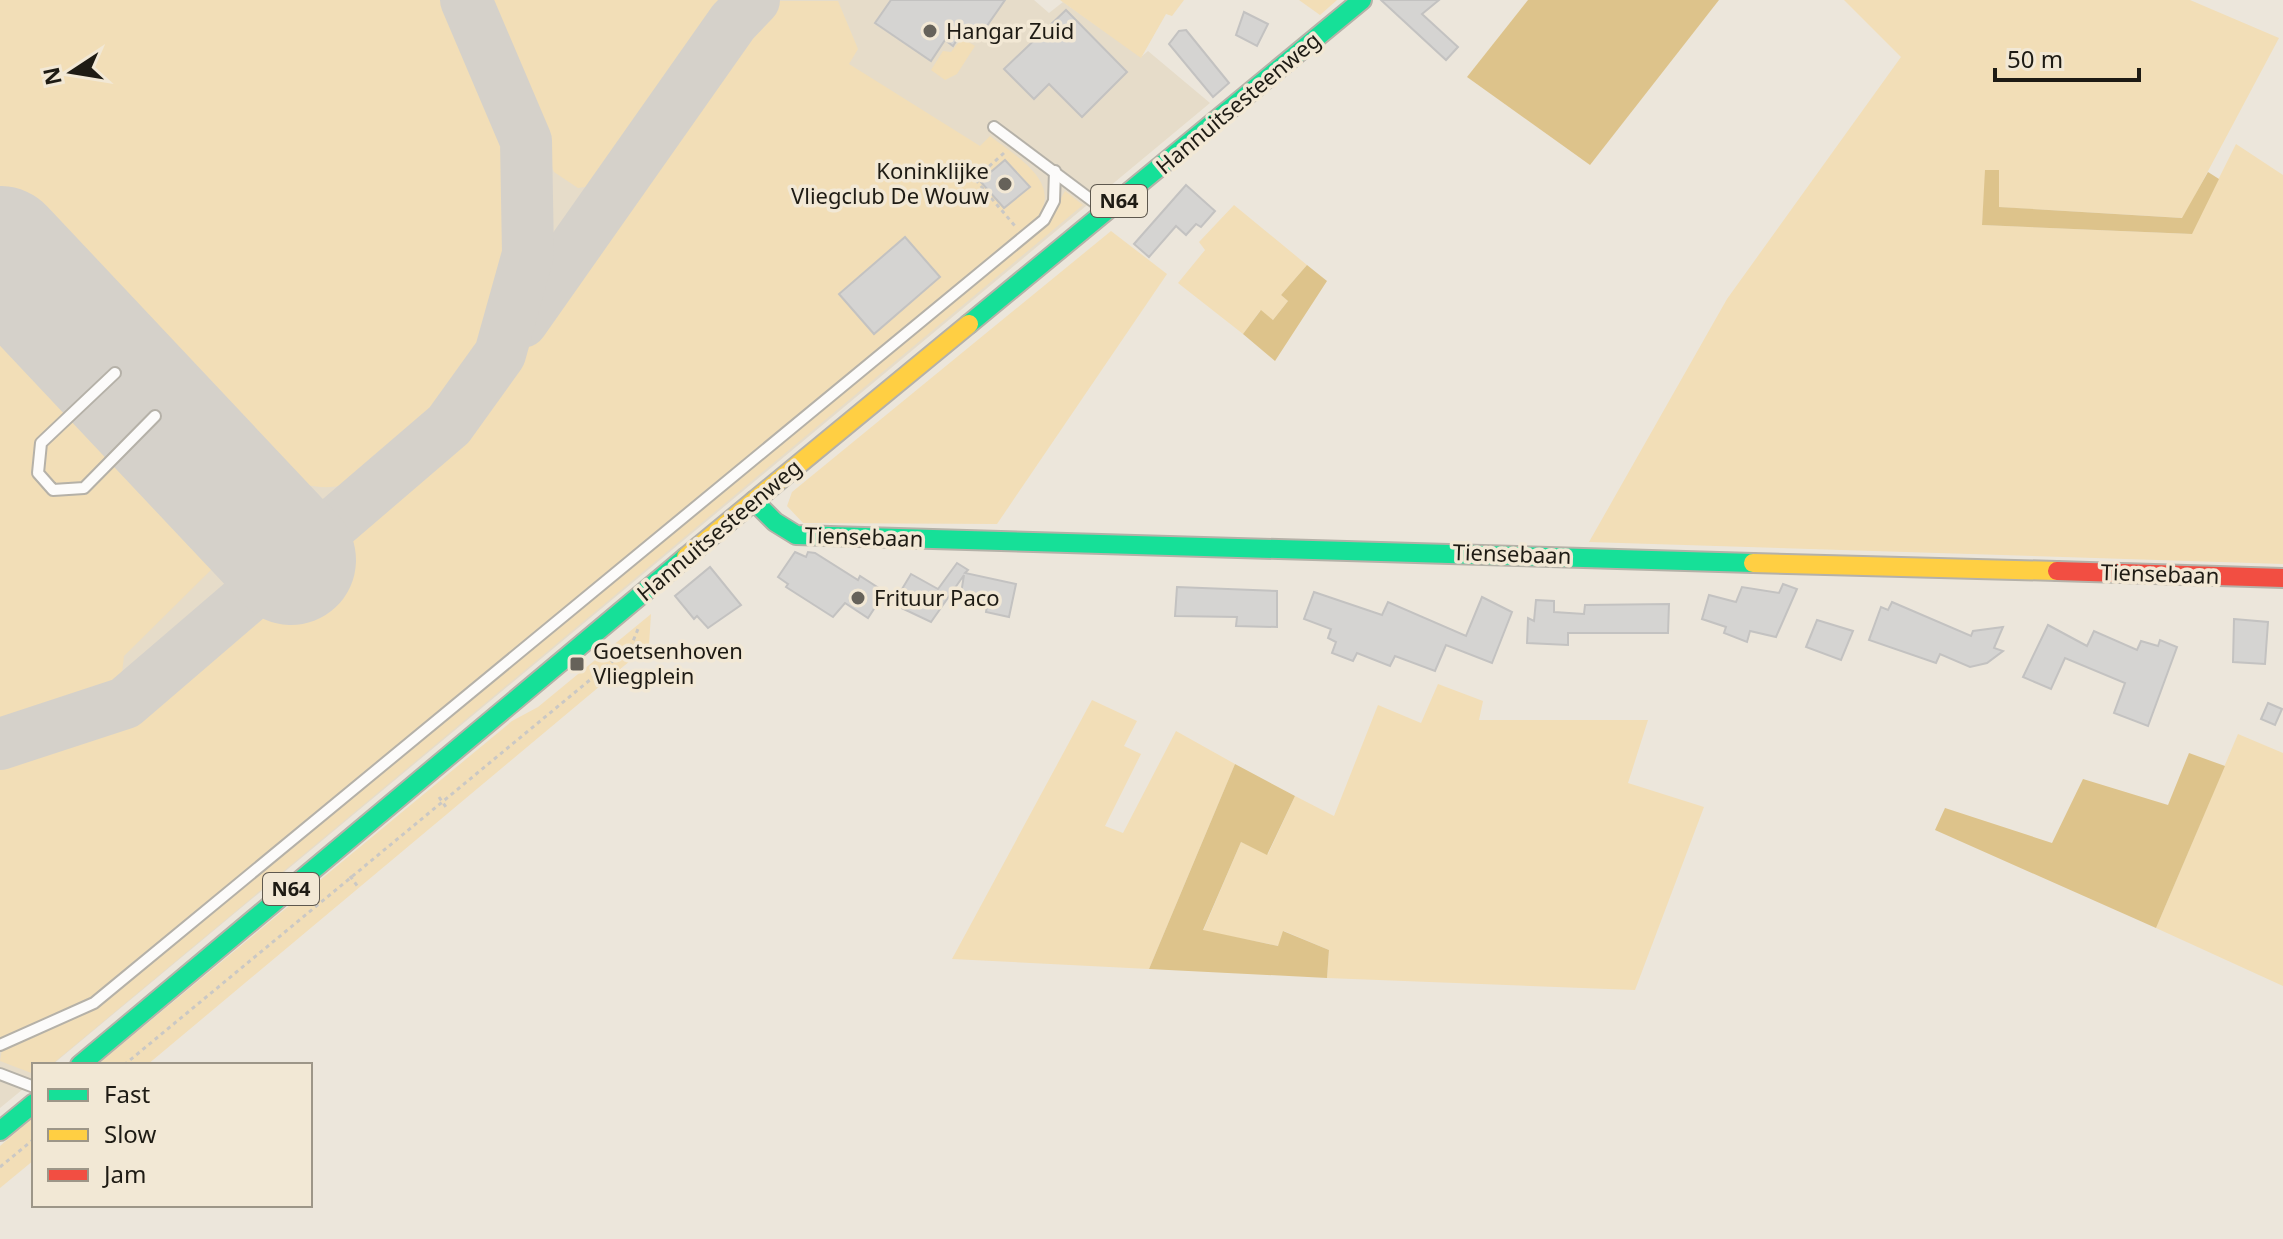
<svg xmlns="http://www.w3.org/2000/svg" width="2283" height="1239" font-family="'Noto Sans',sans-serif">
<rect width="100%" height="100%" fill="#ece6db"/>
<polygon fill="#e6dcc9" points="0,0 1034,0 1049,13 1063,2 1141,57 1148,51 1210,103 52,1065 34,1065 34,1080 0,1108"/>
<g fill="#f2deb7">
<path d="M0,0H455C476,49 510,104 513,159C517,233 502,324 459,385C444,407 424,424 404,442C354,488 337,500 270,473L0,186Z"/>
<polygon points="481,0 736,0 616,175 606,184 578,188 554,172"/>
<polygon points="1060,0 1184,0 1172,16 1166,14 1141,58"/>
<polygon points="1299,0 1337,0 1320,15"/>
<polygon points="1844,0 2190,0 2279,38 2183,218 1998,207 1999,170 1986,170 1982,225 2191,234 2236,144 2283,175 2283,564 1589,542 1727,299 1901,57"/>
<path d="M780,1H838L858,49L849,64L980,146L990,136C1014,155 1064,182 1037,218L90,999L0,1039V757L118,718L170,692L458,426L538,326L739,33Z"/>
<polygon points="962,38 975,46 957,74 945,80 931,70 943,51 951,52"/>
<polygon points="1065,191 1083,205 51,1065 34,1065 34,1074 0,1061 2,1049 96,1006 1045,227"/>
<polygon points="1234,205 1307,265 1281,295 1288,301 1273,320 1260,311 1243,334 1178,283 1205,250 1199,242"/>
<polygon points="1111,231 1167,274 997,524 803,523 787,506 792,492"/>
<polygon points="0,321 190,524 203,539 212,569 124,656 120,691 0,732"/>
<polygon points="651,614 649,645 147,1065 97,1065 512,721 538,707"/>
<polygon points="1438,684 1483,701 1479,720 1648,720 1628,783 1704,807 1635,990 1327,978 1329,950 1284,931 1279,946 1203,931 1241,842 1268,854 1295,796 1334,816 1378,705 1421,723"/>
<polygon points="1092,700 1137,721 1124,746 1141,754 1105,826 1123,833 1176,731 1235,764 1149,969 952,959"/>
<polygon points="2238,734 2283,753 2283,986 2156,928"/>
<polygon points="34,1117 34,1160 0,1188 0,1146"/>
</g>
<g fill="#ddc38b">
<polygon points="1528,0 1719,0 1590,165 1467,77"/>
<polygon points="1985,170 1999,170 1999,207 2182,218 2208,172 2219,179 2192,234 1982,225"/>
<polygon points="1307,265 1327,281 1275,361 1243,334 1261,310 1273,320 1288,301 1281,295"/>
<polygon points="2189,753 2225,766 2156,928 1935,830 1945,808 2052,843 2083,779 2168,805"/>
<polygon points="1235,764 1295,796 1267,855 1241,842 1203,930 1278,946 1283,931 1329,950 1327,978 1149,969"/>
</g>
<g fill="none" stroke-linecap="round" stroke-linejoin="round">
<g stroke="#d5d1ca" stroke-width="52">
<polyline points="522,322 733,22 754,0"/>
<polyline points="0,744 125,703 449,425 500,354 528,254 526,141 466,0"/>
</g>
<polyline stroke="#d5d1ca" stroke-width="130" points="0,251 291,560"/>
</g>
<g fill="#d5d4d2" stroke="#c3c2c1" stroke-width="2">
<polygon points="891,0 1005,0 982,33 975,29 968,40 960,35 953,46 945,40 931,61 875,23"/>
<polygon points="1381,0 1439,0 1422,14 1458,47 1446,60"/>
<polygon points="1066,10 1127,72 1082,117 1049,84 1034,99 1004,69"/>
<polygon points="1244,12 1268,24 1257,46 1236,35"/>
<polygon points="1186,30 1229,83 1213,97 1169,44 1179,31"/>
<polygon points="1005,160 1030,187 1004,208 980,181"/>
<polygon points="1186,185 1215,211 1201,227 1196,224 1186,235 1176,226 1149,257 1134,244"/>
<polygon points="905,237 940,277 874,334 839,294"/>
<polygon points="795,552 806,557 808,552 815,553 858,580 860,576 885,592 868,618 845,603 833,617 786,587 788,584 778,577"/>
<polygon points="957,563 968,570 965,573 1016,584 1009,617 986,612 987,606 960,600 964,575 931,622 893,604 911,574 938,589"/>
<polygon points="710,567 741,605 708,628 697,616 694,619 675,596"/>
<polygon points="1783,584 1797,589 1776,637 1750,631 1747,642 1724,633 1726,627 1702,619 1709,595 1736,602 1742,587 1779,593"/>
<polygon points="1177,587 1277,591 1277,627 1236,626 1237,617 1175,616"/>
<polygon points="1314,592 1382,615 1388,602 1466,636 1482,597 1512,612 1492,663 1446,645 1435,671 1395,656 1390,666 1357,653 1353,661 1332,653 1336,642 1328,638 1331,629 1304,619"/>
<polygon points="1536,600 1554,601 1554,612 1584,614 1585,605 1669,604 1668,633 1568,633 1568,645 1527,643 1528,618 1534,621"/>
<polygon points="1892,602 1971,636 1973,631 2003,627 1994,648 2003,651 1987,663 1970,667 1940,654 1936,663 1869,640 1881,607 1888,610"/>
<polygon points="2234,619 2268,622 2265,664 2233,662"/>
<polygon points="1817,620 1853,631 1841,660 1806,647"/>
<polygon points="2048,625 2087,646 2094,631 2137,650 2141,641 2158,646 2160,640 2177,647 2148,726 2114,713 2125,683 2065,658 2051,689 2023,677"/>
<polygon points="2268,703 2282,709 2275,725 2261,719"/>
</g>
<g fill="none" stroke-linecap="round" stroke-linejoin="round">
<defs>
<g id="lane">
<polyline points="994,127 1102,208"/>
<polyline points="115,373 41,443 38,473 53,490 84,488 155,416"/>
<polyline points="0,1045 94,1003 1044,220 1054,201 1055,171"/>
<polyline points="0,1074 34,1087"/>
</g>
<g id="fast">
<polyline points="969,324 1362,0"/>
<polyline points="754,501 775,522 796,535 1753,563"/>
<polyline points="80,1065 686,557"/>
<polyline points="0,1131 34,1103"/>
</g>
<g id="slow">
<polyline points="686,557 969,324"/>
<polyline points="1753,563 2057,571"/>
</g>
<polyline id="jam" points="2057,571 2283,578"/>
</defs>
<use href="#lane" stroke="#b5b1a8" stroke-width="14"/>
<use href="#fast" stroke="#b5b1a8" stroke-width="22"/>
<use href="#slow" stroke="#b5b1a8" stroke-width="22"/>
<use href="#jam" stroke="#b5b1a8" stroke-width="22"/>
<g stroke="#cac8c5" stroke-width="3" stroke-dasharray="4 4" stroke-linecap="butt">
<polyline points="1004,153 975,179 1015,226"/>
<polyline points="439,797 448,810"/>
<polyline points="350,876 358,887"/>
<polyline points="124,1065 631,646 638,629"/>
<polyline points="0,1167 34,1139"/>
</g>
<use href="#lane" stroke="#fcfbfa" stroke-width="10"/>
<use href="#fast" stroke="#16e098" stroke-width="18"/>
<use href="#slow" stroke="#ffcf43" stroke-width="18"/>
<use href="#jam" stroke="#f24e42" stroke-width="18"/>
</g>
<g fill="#66625a" stroke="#f2e8d5" stroke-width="3">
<circle cx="930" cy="31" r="8"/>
<circle cx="1005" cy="184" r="8"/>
<circle cx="858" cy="598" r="8"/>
<rect x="569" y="656" width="16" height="16" rx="4"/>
</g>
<g text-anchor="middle" stroke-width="7" stroke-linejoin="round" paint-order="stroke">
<g fill="#f2e8d5" stroke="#5e584e" stroke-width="2">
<rect x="1091" y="185" width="56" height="32" rx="6"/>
<rect x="263" y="873" width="56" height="32" rx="6"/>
</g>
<g font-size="20" font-weight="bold" fill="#1e1b14">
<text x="1119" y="208">N64</text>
<text x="291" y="896">N64</text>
</g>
<g font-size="22" fill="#1e1b14" stroke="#f2e8d5" text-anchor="start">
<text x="946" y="39">Hangar Zuid</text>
<text x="989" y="179" text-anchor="end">Koninklijke<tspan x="989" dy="25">Vliegclub De Wouw</tspan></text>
<text x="874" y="606">Frituur Paco</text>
<text x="593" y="659">Goetsenhoven<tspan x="593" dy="25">Vliegplein</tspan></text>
</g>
<g font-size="22" fill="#1e1b14" stroke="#f2e8d5">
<text transform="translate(1238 103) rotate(-40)" y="8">Hannuitsesteenweg</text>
<text transform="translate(719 530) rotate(-40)" y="8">Hannuitsesteenweg</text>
<text transform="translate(864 537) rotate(2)" y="8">Tiensebaan</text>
<text transform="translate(1512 554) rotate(2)" y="8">Tiensebaan</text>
<text transform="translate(2160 574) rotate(2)" y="8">Tiensebaan</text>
</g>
</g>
<rect x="32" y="1063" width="280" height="144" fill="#f2e8d5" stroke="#9d9688" stroke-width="2"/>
<rect x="48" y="1089" width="40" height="12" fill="#16e098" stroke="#9d9688" stroke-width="2"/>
<text x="104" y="1103" font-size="24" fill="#1e1b14">Fast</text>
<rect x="48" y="1129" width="40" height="12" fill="#ffcf43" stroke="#9d9688" stroke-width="2"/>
<text x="104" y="1143" font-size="24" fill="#1e1b14">Slow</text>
<rect x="48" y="1169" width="40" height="12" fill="#f24e42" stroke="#9d9688" stroke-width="2"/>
<text x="104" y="1183" font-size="24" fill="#1e1b14">Jam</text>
<g transform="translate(72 72) rotate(258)" stroke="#f2e8d5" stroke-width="6" paint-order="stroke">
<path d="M0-6L14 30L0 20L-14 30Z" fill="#1e1b14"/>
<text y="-12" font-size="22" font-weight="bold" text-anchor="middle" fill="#1e1b14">N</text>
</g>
<path d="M1995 68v12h144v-12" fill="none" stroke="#1e1b14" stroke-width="4"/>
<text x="2007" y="68" font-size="24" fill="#1e1b14" stroke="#f2e8d5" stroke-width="6" paint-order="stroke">50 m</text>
</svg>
